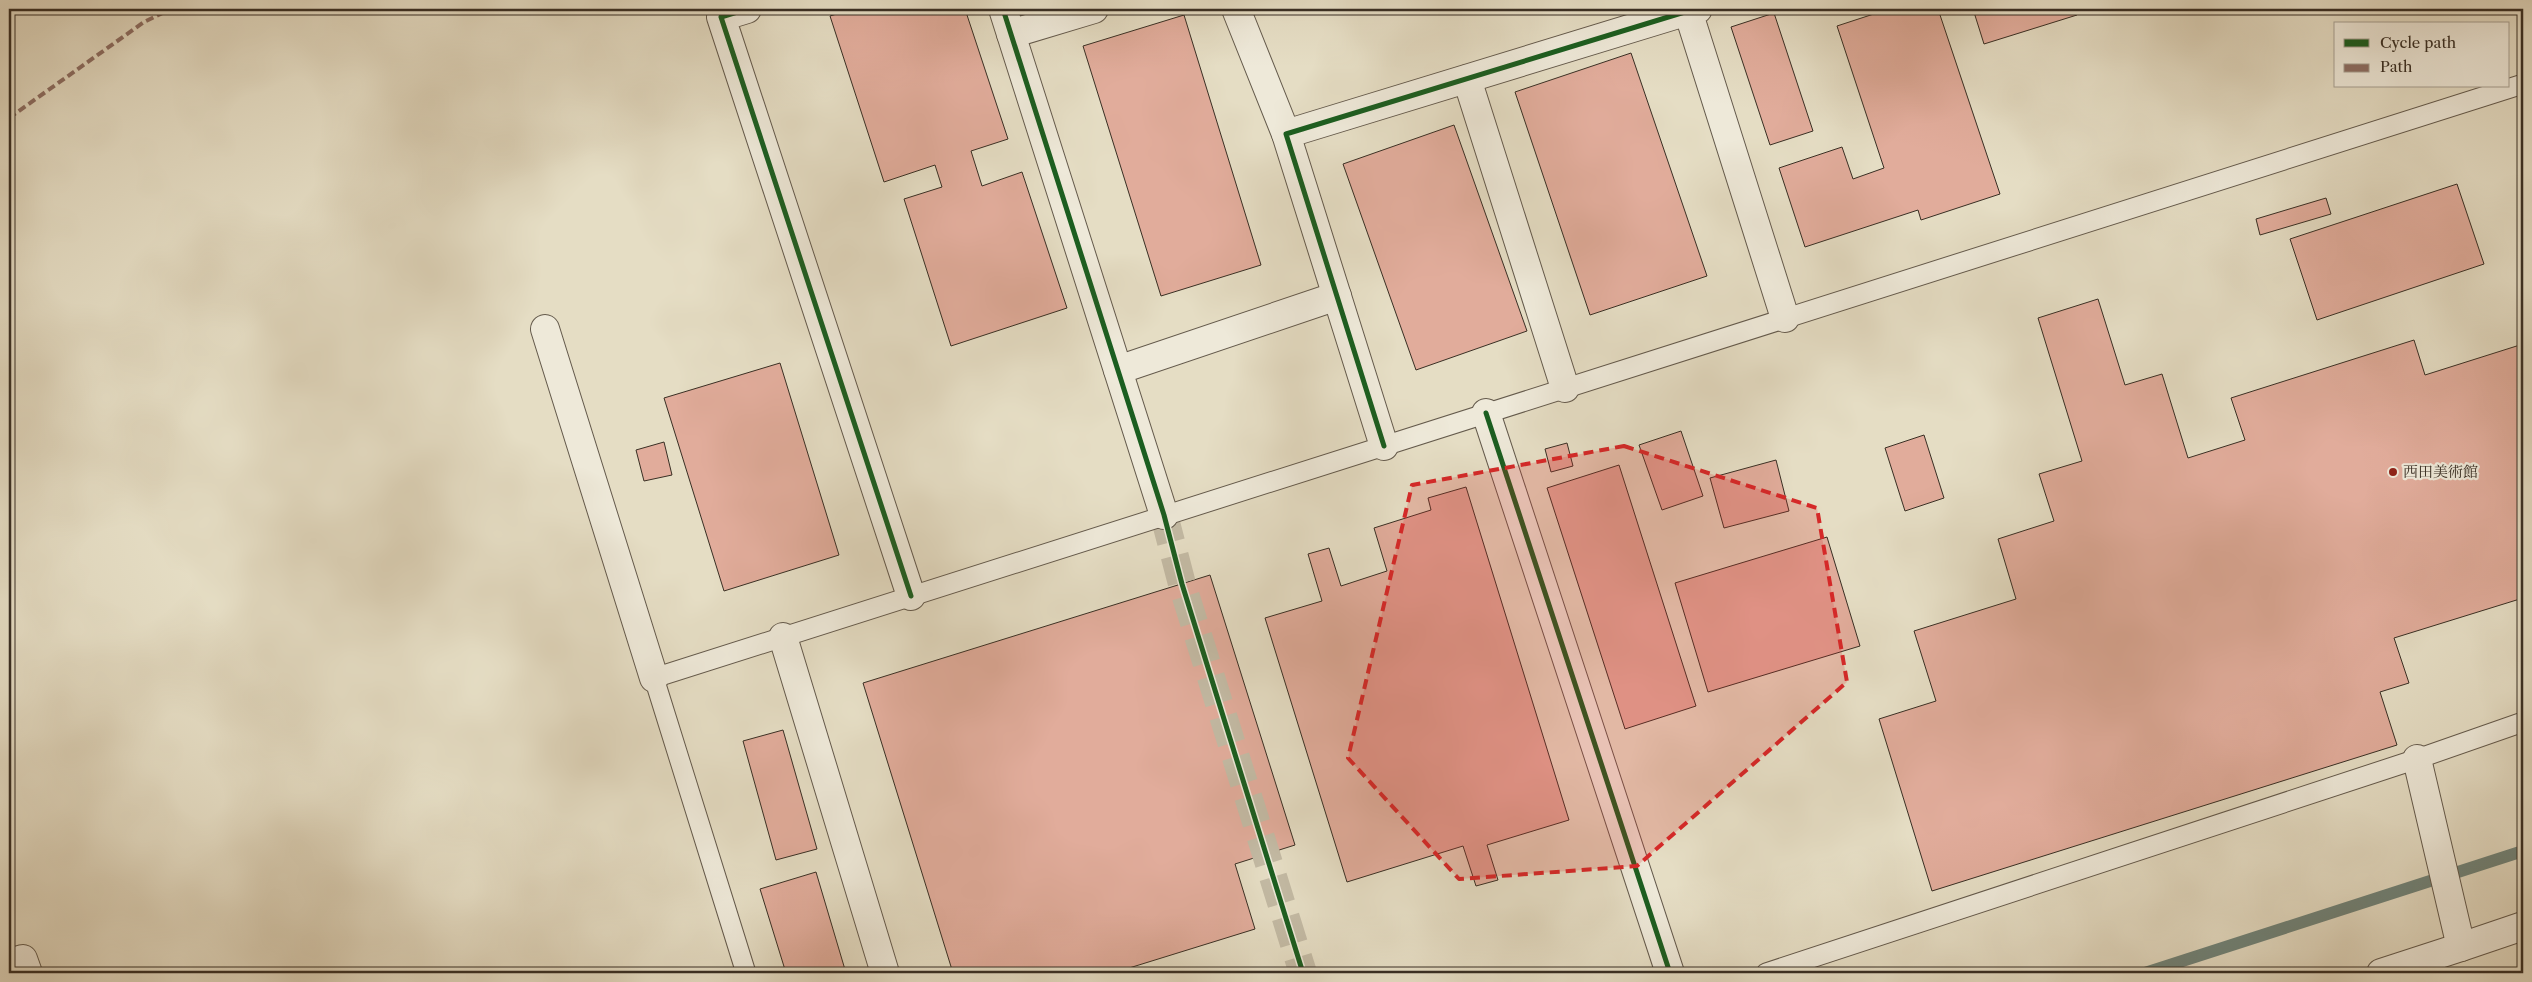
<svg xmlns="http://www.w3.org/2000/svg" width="2532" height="982" font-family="'Libre Caslon Text','Noto Serif JP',serif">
<rect width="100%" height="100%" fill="#e5ddc4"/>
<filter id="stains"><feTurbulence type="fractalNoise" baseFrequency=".004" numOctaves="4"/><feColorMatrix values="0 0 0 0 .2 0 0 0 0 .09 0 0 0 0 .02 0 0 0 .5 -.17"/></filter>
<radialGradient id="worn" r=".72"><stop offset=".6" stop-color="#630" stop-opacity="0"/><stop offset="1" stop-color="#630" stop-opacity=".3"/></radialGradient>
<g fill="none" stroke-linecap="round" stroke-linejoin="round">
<polyline stroke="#71847a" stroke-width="12" points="2145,973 2523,851"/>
</g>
<g fill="#e1ac9b" stroke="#392f24">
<polygon points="853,9 965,9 1008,139 971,151 982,186 1022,172 1067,308 951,346 904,199 942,187 935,165 884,182 830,16"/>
<polygon points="1889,9 1938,9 2000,194 1921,220 1918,210 1805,247 1779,168 1842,147 1853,179 1884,168 1837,26"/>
<polygon points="1973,9 2075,9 2077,15 1984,44"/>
<polygon points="1774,13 1813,131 1770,145 1731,27"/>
<polygon points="1184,15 1261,265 1161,296 1083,46"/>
<polygon points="1631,53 1707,276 1590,315 1515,92"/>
<polygon points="1454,125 1527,331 1416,370 1343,164"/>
<polygon points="2457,184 2484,264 2317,320 2290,239"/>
<polygon points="2326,198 2331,214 2260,235 2256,219"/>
<polygon points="2098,299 2125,385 2162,374 2188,458 2245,440 2231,398 2414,340 2425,375 2523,344 2523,598 2394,638 2409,683 2380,692 2397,745 1932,891 1879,719 1936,701 1914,631 2016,599 1998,539 2054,521 2039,474 2082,461 2038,318"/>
<polygon points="780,363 839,555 724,591 664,398"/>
<polygon points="1681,431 1703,496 1662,510 1639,445"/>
<polygon points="1924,435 1944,498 1905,511 1885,448"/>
<polygon points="664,442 672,475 644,481 636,450"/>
<polygon points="1567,443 1573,466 1551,472 1545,449"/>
<polygon points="1776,460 1789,511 1724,528 1710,478"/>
<polygon points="1619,465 1696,706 1625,729 1547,488"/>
<polygon points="1466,487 1569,820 1487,845 1498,880 1476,886 1463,846 1347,882 1265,618 1322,601 1308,554 1329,548 1341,586 1387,571 1374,528 1431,510 1428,498"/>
<polygon points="1827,537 1860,646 1708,692 1675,583"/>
<polygon points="1210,575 1295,845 1235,864 1255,929 1113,973 953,973 863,683"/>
<polygon points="783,730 817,849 776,860 743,741"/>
<polygon points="816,872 846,973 786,973 760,889"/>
</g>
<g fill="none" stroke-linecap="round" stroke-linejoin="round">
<polyline stroke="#c3baa4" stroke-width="28" stroke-dasharray="28 14" stroke-linecap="butt" points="1164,515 1182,584 1303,973"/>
<defs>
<g id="service">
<polyline points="746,973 654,678 2523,84"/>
<polyline points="1766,973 2417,759 2523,722"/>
</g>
<g id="minor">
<polyline points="747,9 721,17 911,596"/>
<polyline points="1003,9 1164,515"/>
<polyline points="1236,9 1286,134"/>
<polyline points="1698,9 1688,11 1785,318"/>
<polyline points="1011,34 1094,9"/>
<polyline points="1467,79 1565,388"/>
<polyline points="545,329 654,678"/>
<polyline points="1118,370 1337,296"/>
<polyline points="1486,413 1670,973"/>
<polyline points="1384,446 1286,134 1688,11"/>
<polyline points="783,637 885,973"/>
<polyline points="2417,759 2461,947 2523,926"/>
<polyline points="9,963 23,959 28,973"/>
<polyline points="2381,973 2461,947"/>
</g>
</defs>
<use href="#service" stroke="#645a4c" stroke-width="21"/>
<use href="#minor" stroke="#645a4c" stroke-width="30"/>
<use href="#service" stroke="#eee9d9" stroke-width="19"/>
<use href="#minor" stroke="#eee9d9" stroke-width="28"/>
<polyline stroke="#8d6e63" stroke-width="4" stroke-dasharray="8 4" stroke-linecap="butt" points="9,118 144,22 171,9"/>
<defs>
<g id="cycleway">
<polyline points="747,9 721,17 911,596"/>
<polyline points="1003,9 1164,515 1182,584 1303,973"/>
<polyline points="1486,413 1670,973"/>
<polyline points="1384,446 1286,134 1688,11"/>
</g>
</defs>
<use href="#cycleway" stroke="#eee9d9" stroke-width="8"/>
<use href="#cycleway" stroke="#1b5e20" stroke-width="5"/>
</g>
<path fill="#d62828" fill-opacity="0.2" stroke="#d62828" stroke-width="4" stroke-dasharray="10 6" stroke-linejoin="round" d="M1624,446L1817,508L1847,682L1637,866L1459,879L1348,758L1412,485Z"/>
<circle fill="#8f2418" stroke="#eee9d9" stroke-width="2" cx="2393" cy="472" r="5"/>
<g text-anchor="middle" stroke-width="4.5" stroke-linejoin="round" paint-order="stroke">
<g font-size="15" fill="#392f24" stroke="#eee9d9" text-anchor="start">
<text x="2403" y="477">西田美術館</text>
</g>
</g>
<rect width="2532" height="982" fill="none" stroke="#e5ddc4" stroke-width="30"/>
<rect x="10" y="10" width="2512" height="962" fill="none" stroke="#392f24" stroke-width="2.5"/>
<rect x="15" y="15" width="2502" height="952" fill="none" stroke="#392f24"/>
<rect x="2334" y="22" width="175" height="65" fill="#eee9d9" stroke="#a69f91"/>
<rect x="2344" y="39" width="25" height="8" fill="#1b5e20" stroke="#a69f91"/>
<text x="2380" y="48" font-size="15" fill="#392f24">Cycle path</text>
<rect x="2344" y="64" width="25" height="8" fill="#8d6e63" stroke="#a69f91"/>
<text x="2380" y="72" font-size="15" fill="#392f24">Path</text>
<rect width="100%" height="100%" filter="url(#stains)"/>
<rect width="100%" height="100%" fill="url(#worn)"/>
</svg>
